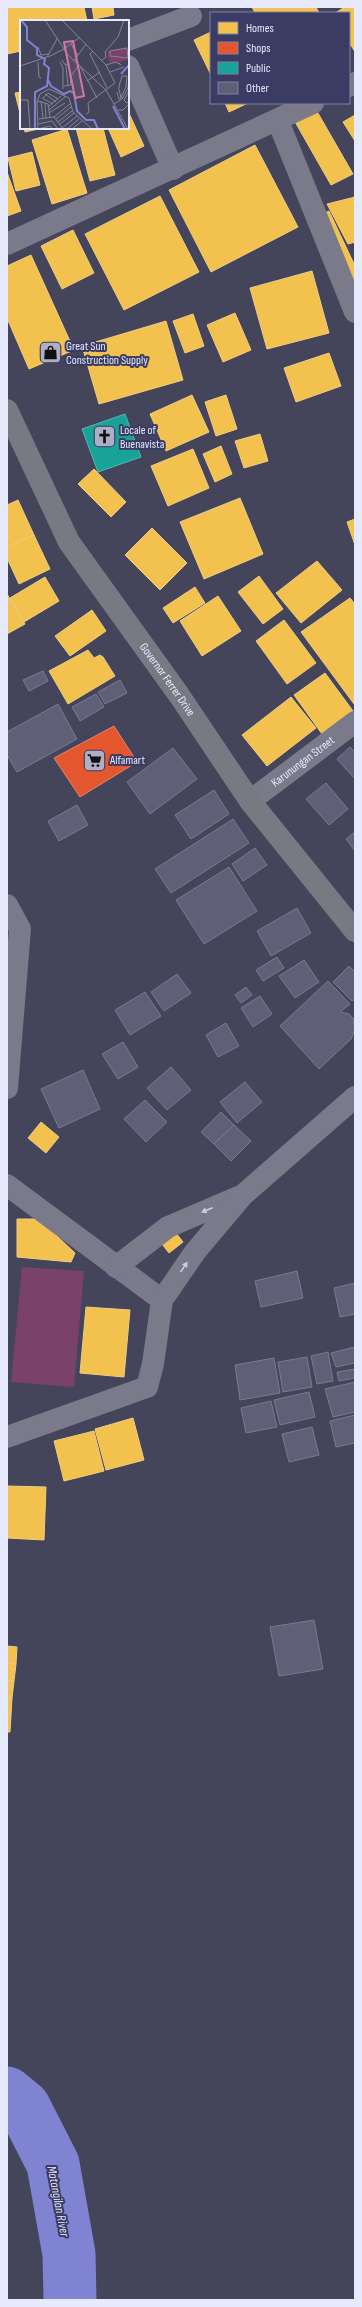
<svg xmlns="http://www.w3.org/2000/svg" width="362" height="2307" font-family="'Sofia Sans Condensed',sans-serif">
<rect width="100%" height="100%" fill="#44445a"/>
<polygon fill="#7a416a" points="22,1267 84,1271 74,1387 11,1382"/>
<g fill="#f2c14e" stroke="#efcd82">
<polygon points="7,7 84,7 87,21 21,21 21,51 7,54"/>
<polygon points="92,7 113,7 114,15 94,19"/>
<polygon points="252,7 316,7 319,13 255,13"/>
<polygon points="345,7 355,7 355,52 349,42 349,13 335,13"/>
<polygon points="211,32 211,75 194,40"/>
<polygon points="21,92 21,117 15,93"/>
<polygon points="225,103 248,103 229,112"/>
<polygon points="315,108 353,174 331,185 294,120"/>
<polygon points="128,111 144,146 121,157 108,128 128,128"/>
<polygon points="355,115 355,141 343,122"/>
<polygon points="24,128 43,128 25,132"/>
<polygon points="76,128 103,128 115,175 90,181"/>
<polygon points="67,129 87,193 52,204 32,140"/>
<polygon points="255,145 298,227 211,272 169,190"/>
<polygon points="32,152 40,185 16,191 8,158"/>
<polygon points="7,172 21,211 7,216"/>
<polygon points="160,196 199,272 124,310 85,234"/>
<polygon points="355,197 355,242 348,244 327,204"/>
<polygon points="329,211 355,266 355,290 320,215"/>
<polygon points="73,230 94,273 62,289 41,246"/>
<polygon points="31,255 74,350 29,369 7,318 7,266"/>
<polygon points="312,271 329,333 267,349 250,288"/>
<polygon points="235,313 251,350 223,362 207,325"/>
<polygon points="193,314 204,346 185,353 173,321"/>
<polygon points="166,321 183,380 99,404 82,346"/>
<polygon points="329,353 341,386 296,402 284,368"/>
<polygon points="192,395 209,432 166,451 150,414"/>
<polygon points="226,395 237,429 216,436 205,402"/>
<polygon points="260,434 268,461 244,468 235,441"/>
<polygon points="221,446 232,474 215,482 203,454"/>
<polygon points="193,449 209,488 168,506 151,466"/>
<polygon points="94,469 126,502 111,517 78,484"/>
<polygon points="240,498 263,554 204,579 180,522"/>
<polygon points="18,500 34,535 7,547 7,505"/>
<polygon points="355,519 355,545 347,522"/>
<polygon points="152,528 187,563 160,590 125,555"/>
<polygon points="34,535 50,569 19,584 7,558 7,547"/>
<polygon points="317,561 342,590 301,623 276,593"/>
<polygon points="259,576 283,609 263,624 238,592"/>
<polygon points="45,577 59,601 24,622 10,598"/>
<polygon points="195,587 205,603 173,623 163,608"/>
<polygon points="7,594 25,624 7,634"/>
<polygon points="218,596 241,631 202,656 180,621"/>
<polygon points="350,598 355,604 354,704 301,632"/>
<polygon points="92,610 106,631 70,656 55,636"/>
<polygon points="284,620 316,663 287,684 256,641"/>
<polygon points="88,650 94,658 100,655 103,657 115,676 68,704 49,671"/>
<polygon points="325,673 353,711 322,734 294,695"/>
<polygon points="291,697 316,728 267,766 242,735"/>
<polygon points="41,1122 59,1137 46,1153 28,1138"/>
<polygon points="17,1219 39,1219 75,1253 71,1262 17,1257"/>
<polygon points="176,1233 183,1242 169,1253 162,1244"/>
<polygon points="86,1307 130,1310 124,1377 80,1373"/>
<polygon points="133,1418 144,1460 106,1470 95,1429"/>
<polygon points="94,1431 104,1471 64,1481 54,1441"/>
<polygon points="7,1486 46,1487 44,1540 7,1538"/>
<polygon points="7,1646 17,1647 16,1664 7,1663"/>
<polygon points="7,1663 16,1664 14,1681 7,1681"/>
<polygon points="7,1681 14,1681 12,1698 7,1698"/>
<polygon points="7,1698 12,1698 11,1715 7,1715"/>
<polygon points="7,1715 11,1715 10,1732 7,1732"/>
</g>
<polygon fill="#e4572e" stroke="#e5836c" points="114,726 137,762 80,797 54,758"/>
<polygon fill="#17a398" stroke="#55b8b6" points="125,414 141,457 98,472 82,429"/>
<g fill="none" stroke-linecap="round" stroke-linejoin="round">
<polyline stroke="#8082d2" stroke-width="53" points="7,2093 24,2107 53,2164 69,2254 70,2300"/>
</g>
<g fill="#5f5f78" stroke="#7a7b8d">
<polygon points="43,671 48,681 29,691 23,680"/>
<polygon points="120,680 127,693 105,704 98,692"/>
<polygon points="96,694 104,707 80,721 72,707"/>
<polygon points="58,704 77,739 17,772 7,755 7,732"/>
<polygon points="350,747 355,752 355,779 337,759"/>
<polygon points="173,748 197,779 150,814 127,782"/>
<polygon points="326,783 348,809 329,825 306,799"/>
<polygon points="214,790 229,814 191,839 175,815"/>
<polygon points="77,805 88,825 59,841 48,821"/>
<polygon points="233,819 249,843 171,893 155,869"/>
<polygon points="355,832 355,851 346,839"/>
<polygon points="255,848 267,865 243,881 232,864"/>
<polygon points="229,867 257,911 204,944 176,900"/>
<polygon points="297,908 311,933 271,956 257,931"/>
<polygon points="277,957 284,968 263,981 256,970"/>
<polygon points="304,960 319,982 295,998 279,976"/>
<polygon points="349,966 355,972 355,999 352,1001 333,982"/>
<polygon points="177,974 191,993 164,1011 151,992"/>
<polygon points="328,981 350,1004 340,1012 349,1014 353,1018 355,1030 351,1039 319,1069 280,1026"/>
<polygon points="246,987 252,995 241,1003 235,995"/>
<polygon points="145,992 161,1016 130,1035 115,1010"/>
<polygon points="260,996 272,1014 253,1027 241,1008"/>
<polygon points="226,1023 239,1046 218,1057 206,1035"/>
<polygon points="123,1042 138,1067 118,1079 102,1054"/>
<polygon points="171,1067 191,1090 167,1110 147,1088"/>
<polygon points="83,1070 100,1109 59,1128 41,1089"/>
<polygon points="245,1082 262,1102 237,1123 220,1102"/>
<polygon points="145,1100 167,1122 146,1142 124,1119"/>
<polygon points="221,1112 234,1125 214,1144 201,1132"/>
<polygon points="234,1125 251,1141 231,1161 214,1144"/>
<polygon points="297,1271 303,1298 261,1307 255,1281"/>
<polygon points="355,1283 355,1314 340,1317 334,1288"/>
<polygon points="355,1347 355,1363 336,1367 331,1353"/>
<polygon points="328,1352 333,1381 317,1384 311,1356"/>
<polygon points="307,1357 312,1387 283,1392 278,1362"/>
<polygon points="274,1358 280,1393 240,1400 235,1365"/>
<polygon points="355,1369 355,1378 339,1381 337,1372"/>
<polygon points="355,1382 355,1412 333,1417 325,1389"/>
<polygon points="309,1392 315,1417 280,1425 274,1400"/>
<polygon points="271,1401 277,1427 246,1433 241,1408"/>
<polygon points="355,1415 355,1443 336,1447 330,1421"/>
<polygon points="312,1427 319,1455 289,1462 282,1434"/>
<polygon points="314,1620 323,1669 279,1676 270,1627"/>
</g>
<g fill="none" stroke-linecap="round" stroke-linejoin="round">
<g stroke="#7a7a8a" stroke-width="22">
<polyline points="128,40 191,16"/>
<polyline points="128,66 173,169"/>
<polyline points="349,86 355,83"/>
<polyline points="278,121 355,312"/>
<polyline points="7,244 313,103"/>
<path id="s1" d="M250,801L355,722"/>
<polyline points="7,905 20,929 7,1088"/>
<polyline points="7,1185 162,1300"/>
<polyline points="116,1267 168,1227 238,1197"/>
<polyline points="7,1437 147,1387 153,1364 162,1300 195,1252 243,1195 355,1097"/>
</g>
<path stroke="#797984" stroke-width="22" id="s2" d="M7,410L69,542L179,695L250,801L355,931"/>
</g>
<defs><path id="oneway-solid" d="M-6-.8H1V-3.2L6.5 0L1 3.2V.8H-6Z"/></defs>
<g fill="#cccde0">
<use href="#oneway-solid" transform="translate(207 1210) rotate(157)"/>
<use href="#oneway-solid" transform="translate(184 1267) rotate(-56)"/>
</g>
<defs>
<symbol id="shop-square" viewBox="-11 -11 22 22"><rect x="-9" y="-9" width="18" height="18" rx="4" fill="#aeafc4" stroke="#3b3c63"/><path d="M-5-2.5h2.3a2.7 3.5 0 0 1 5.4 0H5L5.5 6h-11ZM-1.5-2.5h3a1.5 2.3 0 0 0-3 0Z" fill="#111"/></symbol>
<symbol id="church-square" viewBox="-11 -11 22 22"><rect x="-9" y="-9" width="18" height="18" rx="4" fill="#aeafc4" stroke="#3b3c63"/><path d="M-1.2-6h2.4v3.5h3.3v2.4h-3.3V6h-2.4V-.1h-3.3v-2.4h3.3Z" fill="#111"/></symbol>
<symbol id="supermarket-square" viewBox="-11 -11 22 22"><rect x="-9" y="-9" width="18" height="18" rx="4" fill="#aeafc4" stroke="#3b3c63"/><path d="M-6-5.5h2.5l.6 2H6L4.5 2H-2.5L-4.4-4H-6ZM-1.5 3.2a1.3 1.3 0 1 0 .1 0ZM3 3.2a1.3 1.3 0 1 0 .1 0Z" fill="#111"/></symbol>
</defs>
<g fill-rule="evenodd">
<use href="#shop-square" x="38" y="340" width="25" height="25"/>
<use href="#church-square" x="92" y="424" width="25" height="25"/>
<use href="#supermarket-square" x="82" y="748" width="25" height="25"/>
</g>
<g text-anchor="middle" stroke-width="4" stroke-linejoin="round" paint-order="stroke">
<g font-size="12" fill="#e7e9fd" stroke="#3b3c63" text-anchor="start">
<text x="66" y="350">Great Sun<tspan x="66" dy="14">Construction Supply</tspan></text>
<text x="120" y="434">Locale of<tspan x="120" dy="14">Buenavista</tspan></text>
<text x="110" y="764">Alfamart</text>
</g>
<g font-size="12" fill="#e7e9fd" stroke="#3b3c63">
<text dy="4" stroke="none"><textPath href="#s2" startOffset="315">Governor Ferrer Drive</textPath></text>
<text dy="4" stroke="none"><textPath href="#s1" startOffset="66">Karunungan Street</textPath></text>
</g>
<g font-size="13" font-style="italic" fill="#e0e2f9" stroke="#3b3c63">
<text transform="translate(59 2201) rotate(79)" y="5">Matangilan River</text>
</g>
</g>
<g transform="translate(20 20)">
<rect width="109" height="109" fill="#44445a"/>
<path d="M107,27L109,39L101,42H89L87,31Z" fill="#7a416a"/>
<path fill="none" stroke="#8082d2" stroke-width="2" d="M1,0L7,7V20L17,28V35L25,39L24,44L29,48L27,66L15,72V109M101,54L109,45M28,60L31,66L44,74L50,71L54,73L57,91L66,100H74L78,109M93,86L105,109"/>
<path fill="none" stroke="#85869b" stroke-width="1" d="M25,0L48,35L86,70L108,109M42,0L86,45L95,63L68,83L69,92L66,94M51,24L58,35M18,27L21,35L29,34M107,28L108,38L90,36V31ZM73,31L70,34L87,68M28,37L44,29L60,17M42,40L46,46L48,65M82,40L86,37L85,32L98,17L104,0M54,41L66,24M18,42L19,57L21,58M40,42L43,48V69M86,45L96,42L101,45L99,43M0,46L27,37L37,19M60,46L77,78M90,52L104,47M50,57L59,45M67,61L80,52M44,66L51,65L49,45L45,44M109,71L104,80L107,83L109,82M97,72L99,79H100L106,67L107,56H102L99,66V70L101,77L103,78M25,74L36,82M22,78L33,84M23,78L28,73L38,79M0,80H8L10,109M18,81L28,84L30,97M21,81L23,98M25,83L26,98M94,84L102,79L108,68L109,59M28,87L41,76M29,90L45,77M98,90H103L109,84M29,93L45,83M34,97L51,83M19,99L34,97L43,109M36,99L51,87M38,102L52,91M18,104L32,101L38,109M40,104L54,93M42,108L57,96M18,109L17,82L20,74L29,69L49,78L53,92L72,109M18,109L30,106L32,109M47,109L59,99M52,109L62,101"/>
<path fill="#d376a4" fill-opacity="0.15" stroke="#d376a4" stroke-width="2" d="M53,21L64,76L55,78L44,22Z"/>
<rect width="109" height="109" fill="none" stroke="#e7e9fd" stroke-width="2"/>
</g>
<rect width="362" height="2307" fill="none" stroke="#e7e9fd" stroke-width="16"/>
<rect x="210" y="12" width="140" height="92" fill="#3b3c63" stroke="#8081a1"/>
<rect x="218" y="22" width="20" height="12" fill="#f2c14e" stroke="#8081a1"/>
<text x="246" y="32" font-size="12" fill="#e7e9fd">Homes</text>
<rect x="218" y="42" width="20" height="12" fill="#e4572e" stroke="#8081a1"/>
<text x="246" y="52" font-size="12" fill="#e7e9fd">Shops</text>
<rect x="218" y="62" width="20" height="12" fill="#17a398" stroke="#8081a1"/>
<text x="246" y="72" font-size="12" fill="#e7e9fd">Public</text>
<rect x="218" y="82" width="20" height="12" fill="#5f5f78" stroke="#8081a1"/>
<text x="246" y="92" font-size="12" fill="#e7e9fd">Other</text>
</svg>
